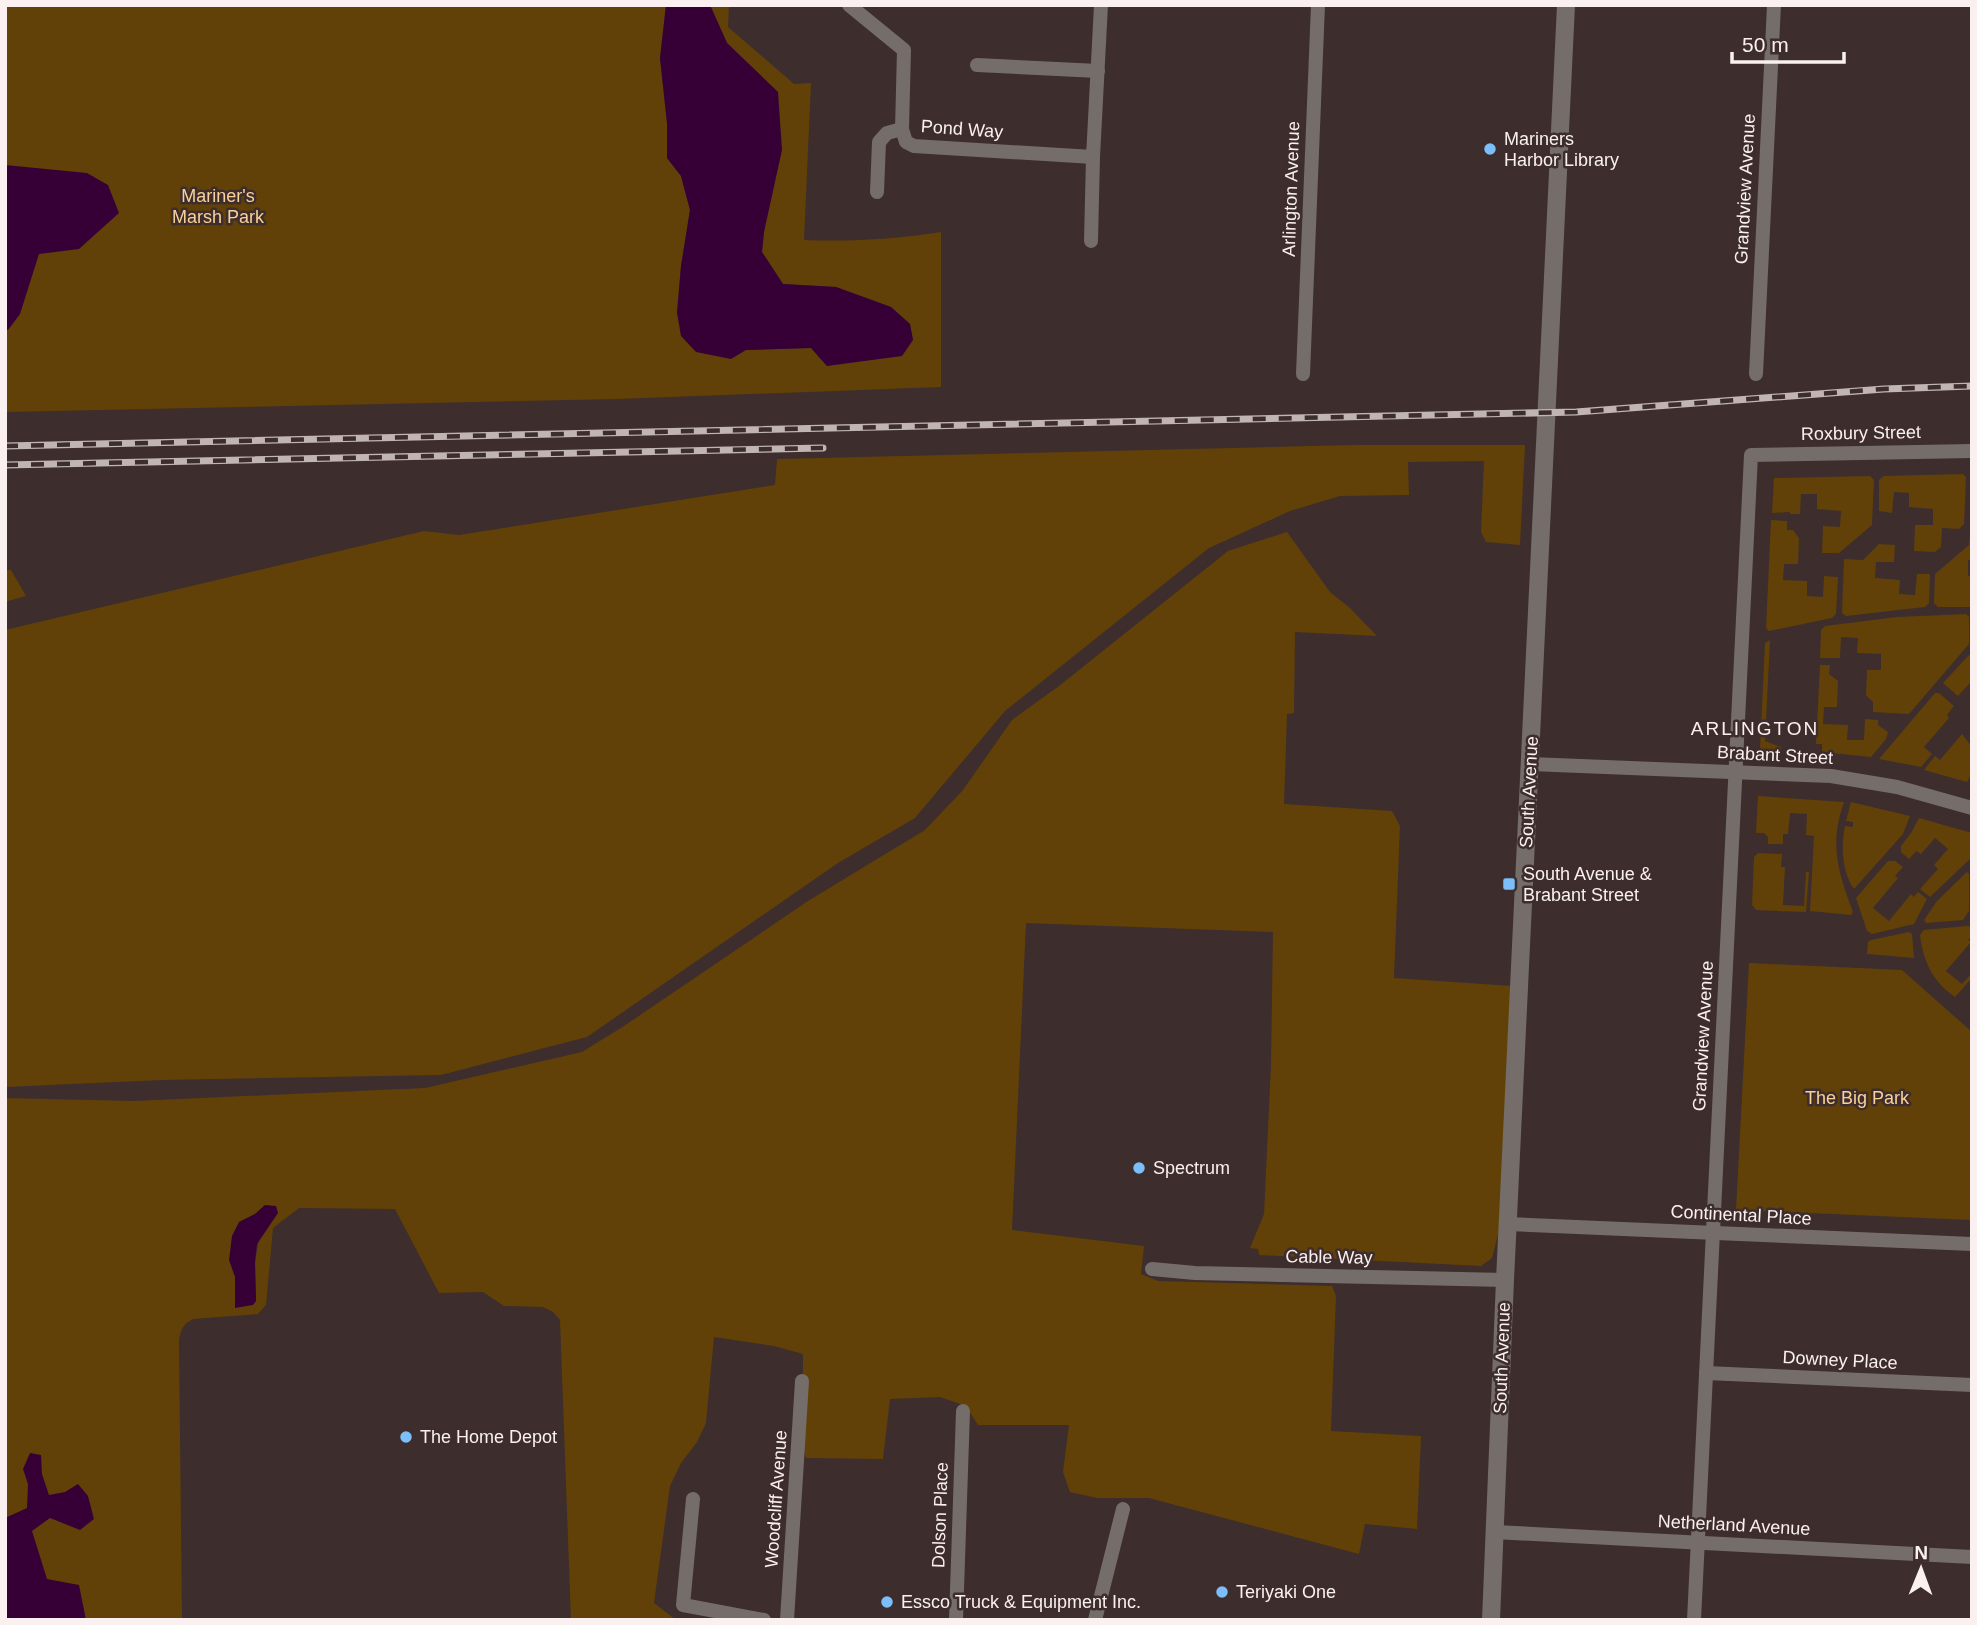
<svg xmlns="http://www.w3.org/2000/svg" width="1977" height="1625" font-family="Helvetica,sans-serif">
<rect width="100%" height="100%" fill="#3d2d2d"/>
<g fill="#614108" fill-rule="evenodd">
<path d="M5,5H666L660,58L667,123V158L681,176L690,210L681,266L677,313L746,350L811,348L827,366L913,340L910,324L891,307L836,287L783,284L762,252L778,92L727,43L710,5H729L728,27L794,84L811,83L804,240C851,242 895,239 941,232V387L617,399L5,412Z"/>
<polygon points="1356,445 1525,445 1520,545 1486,542 1481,532 1484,461 1408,462 1409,495 1340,496 1290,511 1209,548 1005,711 915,818 838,863 587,1037 441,1075 162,1080 5,1087 5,630 424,531 459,535 775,485 777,459"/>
<polygon points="1963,474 1966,477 1964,524 1959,529 1942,528 1941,547 1935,552 1914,551 1915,525 1933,525 1933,509 1909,507 1909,493 1894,492 1892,513 1879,511 1879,480 1884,476"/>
<polygon points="1870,476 1874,480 1872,525 1839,553 1822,553 1823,526 1840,527 1841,511 1817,509 1817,494 1801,494 1800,514 1790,514 1790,512 1772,513 1774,478"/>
<polygon points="1771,520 1787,521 1787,530 1793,530 1799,538 1798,564 1784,564 1783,580 1807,581 1807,596 1823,597 1824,576 1838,577 1836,614 1832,618 1769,631 1766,628"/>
<path d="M1287,532L1330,592L1350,608L1377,636L1295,632L1294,713L1287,714L1284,804L1392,811L1400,826L1394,978L1512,986L1501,1223L1492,1258L1481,1266L1259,1255L1258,1249L1250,1248L1264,1214L1271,1064L1273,932L1026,923L1012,1230L1144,1246L1141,1274L1158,1281L1332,1286L1336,1296L1331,1431L1421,1436L1417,1529L1365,1524L1359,1554L1149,1498H1097L1070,1492L1063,1472L1069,1425H978L966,1406L940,1397L890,1399L883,1459L806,1458L803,1447V1354L774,1346L714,1337L706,1423L697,1442L681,1463L670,1486L654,1603L676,1620H571L560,1320L553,1312L543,1307L504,1306L483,1292L439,1293L395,1209L299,1208L273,1228L266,1305L258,1314L193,1319C183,1324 181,1329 179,1340L182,1620H5V1098L134,1101L425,1088L582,1052L624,1026L808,901L925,830L963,790L1012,720L1059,686L1228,551ZM265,1205L255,1262L256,1301L235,1307L239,1222L255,1214Z"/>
<polygon points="1970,535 1972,535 1972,560 1968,560 1968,576 1972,577 1972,607 1938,607 1934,603 1935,574 1969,545"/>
<polygon points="1879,544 1895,545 1894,562 1876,562 1875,578 1900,580 1899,594 1915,595 1917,574 1930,574 1929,603 1925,607 1846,616 1842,613 1844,559 1863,560"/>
<polygon points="5,570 11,570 26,596 5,602"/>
<polygon points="1966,614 1969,617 1969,644 1909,714 1873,712 1873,702 1866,695 1867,670 1881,670 1881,654 1857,653 1858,638 1841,637 1840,658 1820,658 1821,630 1825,626 1897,617"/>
<polygon points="1770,640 1765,741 1781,747 1781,750 1760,749 1765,643"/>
<polygon points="1969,655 1972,657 1970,683 1958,696 1943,683"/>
<polygon points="1820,665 1830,665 1829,674 1838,681 1837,707 1824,707 1823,724 1848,725 1847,740 1864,740 1865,719 1878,720 1878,725 1888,732 1886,739 1871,757 1822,752 1822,744 1816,744"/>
<polygon points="1935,693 1939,693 1954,706 1947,715 1949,718 1924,747 1932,754 1921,767 1879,759"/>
<polygon points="1962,734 1972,747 1972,772 1967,782 1924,770 1935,756 1940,760"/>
<path d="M1758,796L1844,802C1829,845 1838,871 1853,912L1851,915L1810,911L1814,836L1806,835L1807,814L1790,813L1788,834H1783V844H1768V837L1764,833H1756Z"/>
<path d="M1851,802L1910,816L1903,834L1854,889C1842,872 1841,846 1845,826L1853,827V822L1846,821Z"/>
<polygon points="1919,818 1972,833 1972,857 1930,897 1920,889 1938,869 1934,865 1948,849 1935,838 1921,854 1916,851 1909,859 1901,852 1901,846 1911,833"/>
<polygon points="1758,853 1782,854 1781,867 1785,867 1783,905 1804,906 1806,872 1809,872 1806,912 1756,910 1752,905 1754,857"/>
<polygon points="1888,861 1895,861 1903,867 1895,876 1898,878 1873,908 1889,921 1911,894 1914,897 1918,892 1927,899 1914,924 1872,934 1867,931 1856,898"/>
<polygon points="1967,872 1969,874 1969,911 1963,920 1926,923 1924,920 1937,901"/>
<path d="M1967,926L1972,927V936L1968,940L1971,942L1946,971L1962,984L1972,973V978L1955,997C1933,982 1923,961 1920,935L1924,930Z"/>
<polygon points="1909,932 1912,934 1914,958 1867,954 1868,942 1871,940"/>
<polygon points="1749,963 1902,970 1972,1032 1972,1220 1736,1210"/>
</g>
<g fill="#360037">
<polygon points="666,5 710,5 727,43 778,92 782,150 764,232 762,252 783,284 836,287 891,307 910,324 913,340 902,356 827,366 811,348 746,350 731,359 696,352 681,336 677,313 681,266 690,210 681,176 667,158 667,123 660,58"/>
<polygon points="5,165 87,173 108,185 119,213 79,249 39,254 20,314 8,330 5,330"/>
<polygon points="265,1205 276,1206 278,1213 257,1244 255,1262 256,1301 253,1305 235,1308 235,1277 229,1260 232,1236 239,1222 255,1214"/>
<polygon points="30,1453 41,1455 42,1474 49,1495 65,1492 78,1484 88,1496 94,1519 80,1530 50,1518 32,1531 47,1579 79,1585 86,1620 5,1620 5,1518 27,1508 28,1484 23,1469"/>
</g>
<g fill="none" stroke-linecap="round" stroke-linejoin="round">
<g stroke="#746d6a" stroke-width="14">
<polyline points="849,5 904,50 902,129 906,142 914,146 1093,157 1101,5"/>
<polyline points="977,65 1098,71"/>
<polyline points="877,192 879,142 887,133 902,129"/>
<polyline points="1091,241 1093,157"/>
<polyline points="1303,374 1318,5"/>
<polyline points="1756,374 1774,5"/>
<polyline points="1530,764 1831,776 1897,787 1972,808"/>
<polyline points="1509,1224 1972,1244"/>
<polyline points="1152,1269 1195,1273 1505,1280"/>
<polyline points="1706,1373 1972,1385"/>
<polyline points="693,1499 683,1605 764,1620"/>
<polyline points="1495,1532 1972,1557"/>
<polyline points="787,1620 802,1381"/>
<polyline points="956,1620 963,1411"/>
<polyline points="1095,1620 1123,1509"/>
<polyline points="1694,1620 1751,455 1972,451"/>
</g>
<polyline stroke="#746d6a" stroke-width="18" points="1491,1620 1505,1280 1566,5"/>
<defs>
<g id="rail">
<polyline points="5,446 1576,412 1884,389 1972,386"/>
<polyline points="5,465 823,448"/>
</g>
</defs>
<use href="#rail" stroke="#c1b5b4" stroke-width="7"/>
<use href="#rail" stroke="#3d2d2d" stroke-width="4.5" stroke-dasharray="13" stroke-linecap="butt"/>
</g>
<g fill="#7bbef9" stroke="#3d2d2d" stroke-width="2.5">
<circle cx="1490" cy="149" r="7"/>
<rect x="1502" y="877" width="14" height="14" rx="3.5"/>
<circle cx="1139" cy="1168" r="7"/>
<circle cx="406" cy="1437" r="7"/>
<circle cx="1222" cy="1592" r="7"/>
<circle cx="887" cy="1602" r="7"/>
</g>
<g text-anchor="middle" stroke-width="5" stroke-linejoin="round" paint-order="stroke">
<g font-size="18" fill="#faf0ef" stroke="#3d2d2d">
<text transform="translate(962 129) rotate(4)" y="6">Pond Way</text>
<text transform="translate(1291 189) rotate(-88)" y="6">Arlington Avenue</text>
<text transform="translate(1745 189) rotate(-87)" y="6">Grandview Avenue</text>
<text transform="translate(1861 433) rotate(-1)" y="6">Roxbury Street</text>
<text transform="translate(1775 755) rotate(3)" y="6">Brabant Street</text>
<text transform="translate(1529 792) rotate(-87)" y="6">South Avenue</text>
<text transform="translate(1703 1036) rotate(-87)" y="6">Grandview Avenue</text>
<text transform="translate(1741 1215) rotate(3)" y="6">Continental Place</text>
<text transform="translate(1329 1257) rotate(1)" y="6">Cable Way</text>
<text transform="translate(1502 1358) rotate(-88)" y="6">South Avenue</text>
<text transform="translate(1840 1360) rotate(3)" y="6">Downey Place</text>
<text transform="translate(776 1499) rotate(-86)" y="6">Woodcliff Avenue</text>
<text transform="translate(940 1515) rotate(-88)" y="6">Dolson Place</text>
<text transform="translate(1734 1525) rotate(3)" y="6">Netherland Avenue</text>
</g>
<g font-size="18" fill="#faf0ef" stroke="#3d2d2d" text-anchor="start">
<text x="1504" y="145">Mariners<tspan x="1504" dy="21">Harbor Library</tspan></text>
<text x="1523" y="880">South Avenue &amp;<tspan x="1523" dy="21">Brabant Street</tspan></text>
<text x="1153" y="1174">Spectrum</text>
<text x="420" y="1443">The Home Depot</text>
<text x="1236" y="1598">Teriyaki One</text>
<text x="901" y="1608">Essco Truck &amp; Equipment Inc.</text>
</g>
<g font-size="18" fill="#f8d098" stroke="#3d2d2d">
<text x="218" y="202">Mariner's<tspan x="218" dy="21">Marsh Park</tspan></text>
<text x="1857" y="1104">The Big Park</text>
</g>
<g font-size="19" letter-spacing="2" fill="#faf0ef" stroke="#3d2d2d">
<text x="1755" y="735">ARLINGTON</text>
</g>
</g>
<rect width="1977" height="1625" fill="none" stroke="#faf0ef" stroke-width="14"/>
<g transform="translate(1921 1569) rotate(1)" stroke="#3d2d2d" stroke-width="5" paint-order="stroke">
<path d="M0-5L12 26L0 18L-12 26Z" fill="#faf0ef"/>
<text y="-10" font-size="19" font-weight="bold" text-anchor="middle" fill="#faf0ef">N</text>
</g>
<path d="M1732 52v10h112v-10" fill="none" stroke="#faf0ef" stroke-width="3.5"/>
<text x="1742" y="52" font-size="21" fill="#faf0ef" stroke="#3d2d2d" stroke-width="5" paint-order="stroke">50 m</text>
</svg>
